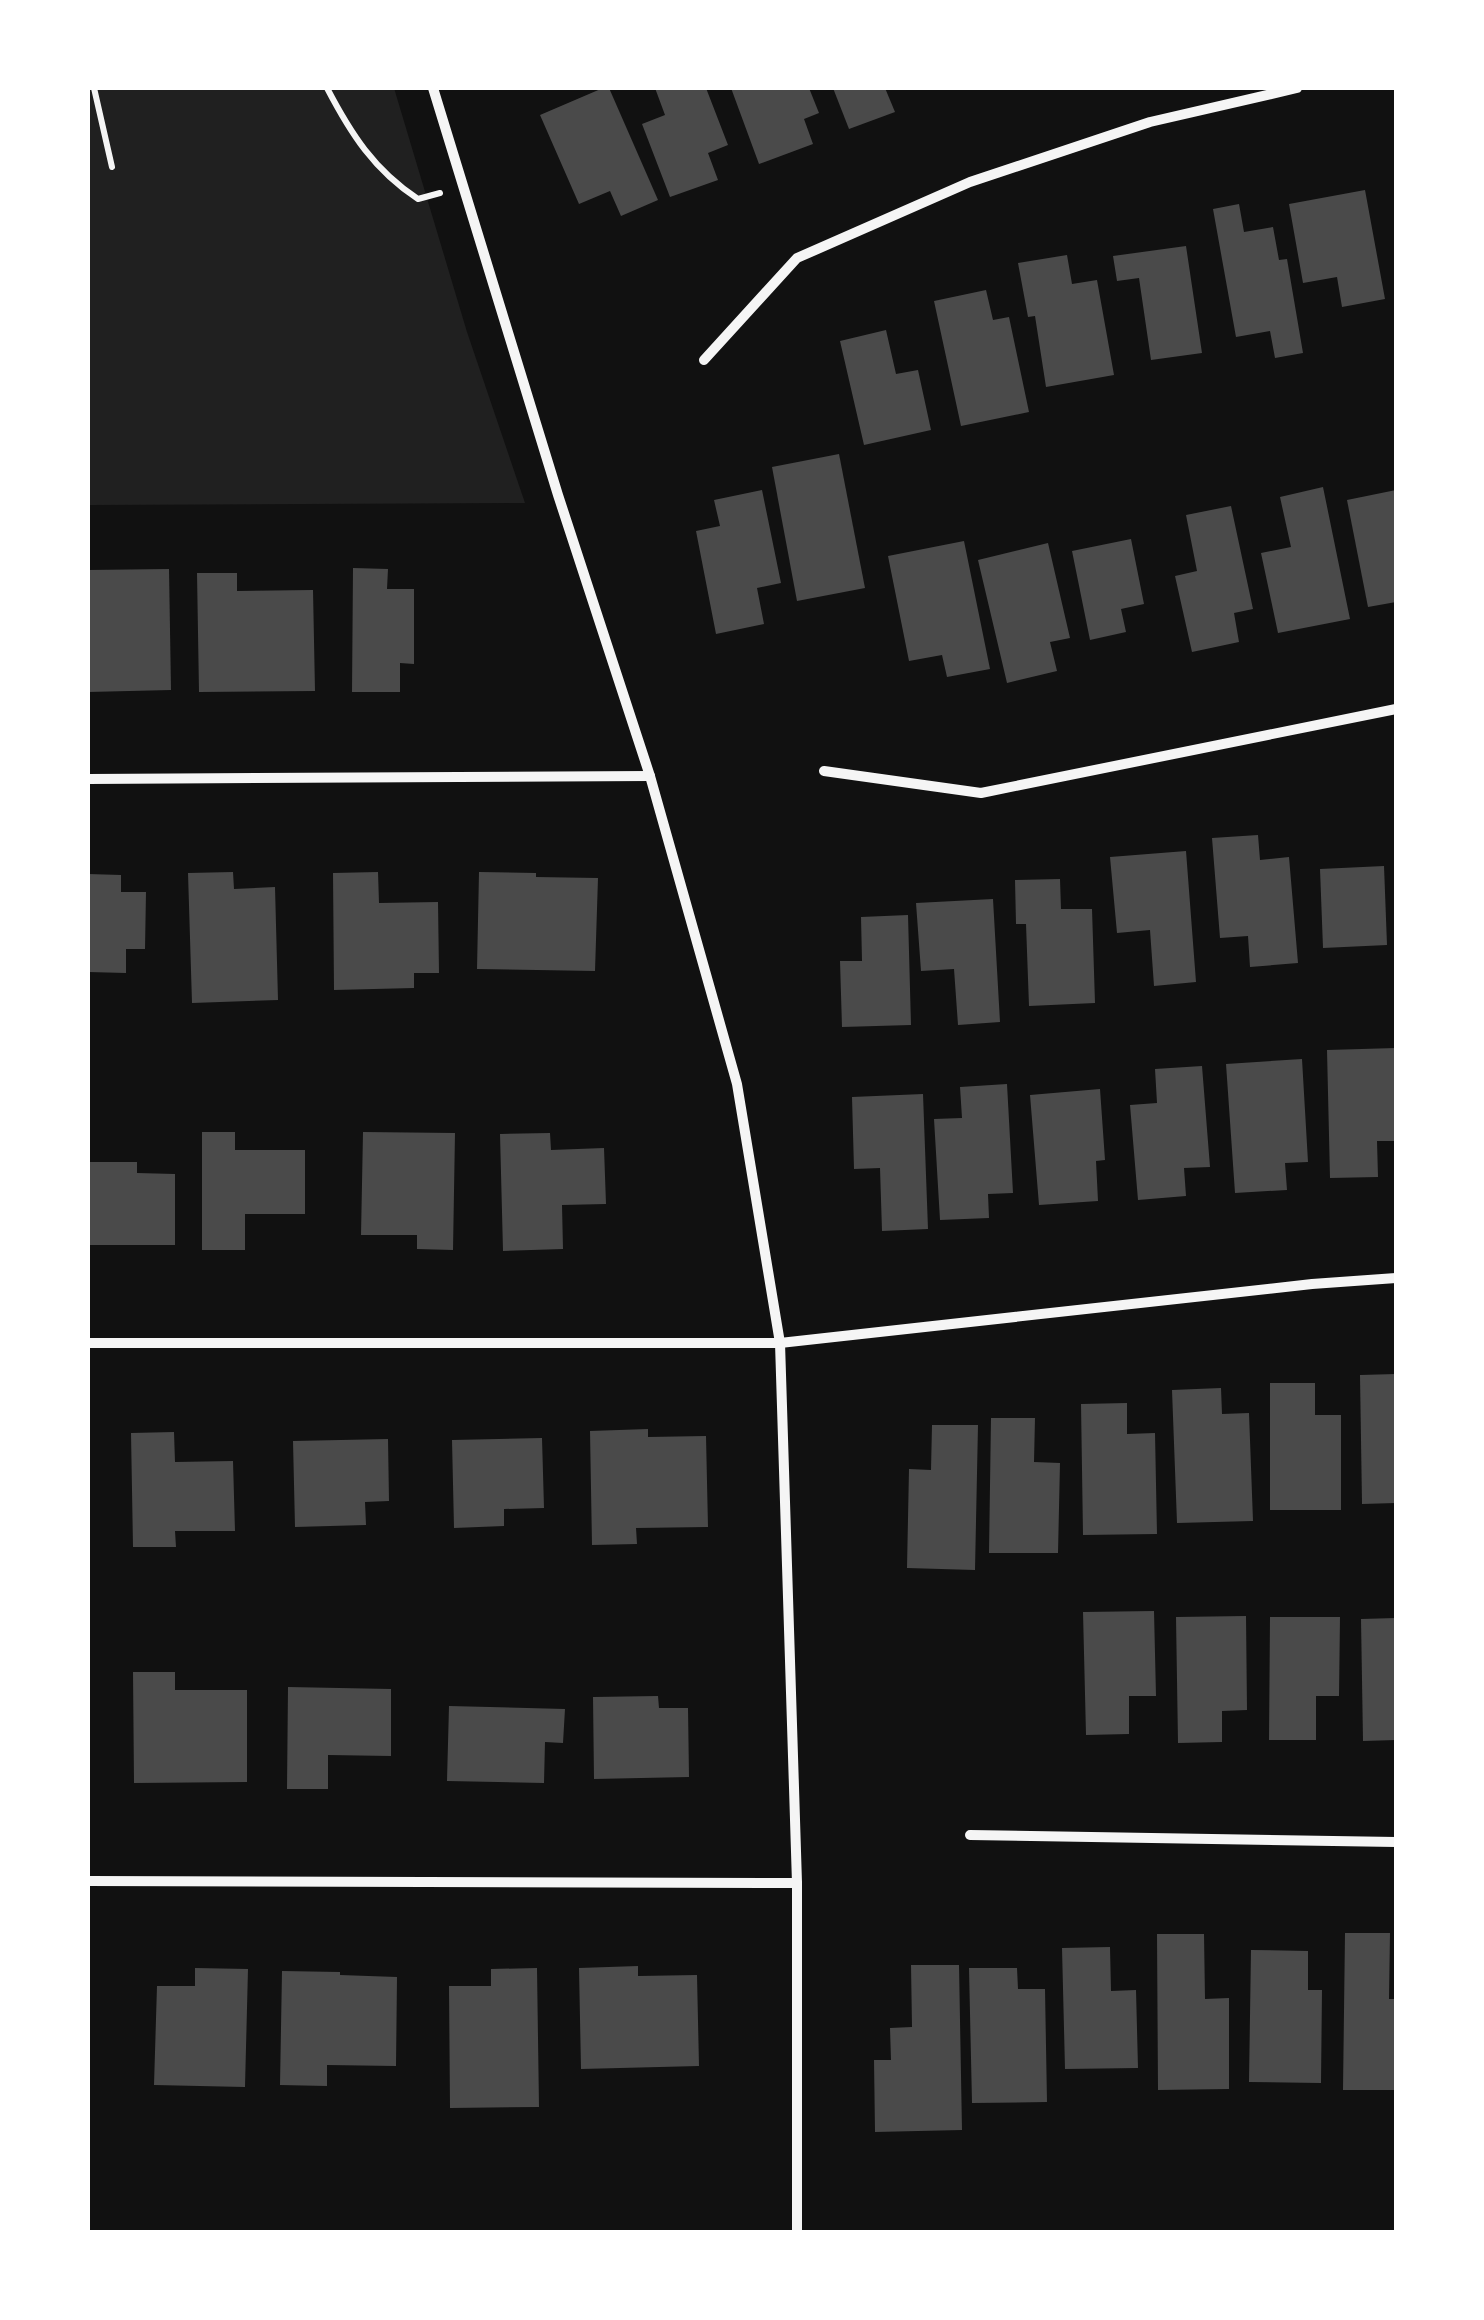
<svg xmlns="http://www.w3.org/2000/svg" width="1484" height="2320" font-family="'Open Sans',sans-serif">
<rect width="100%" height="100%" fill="#111"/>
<polygon fill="#202020" points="88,88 394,88 467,332 525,503 88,505"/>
<g fill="#4a4a4a">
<polygon points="603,88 609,88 658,200 621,216 610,191 579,204 540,115"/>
<polygon points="655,88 706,88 728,145 708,153 718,180 670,197 642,124 665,115"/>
<polygon points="731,88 809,88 819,113 804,119 813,144 759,164"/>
<polygon points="833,88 885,88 895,112 849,129"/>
<polygon points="1365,190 1385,299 1342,307 1337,277 1303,283 1289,204"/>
<polygon points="1239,204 1244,232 1273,227 1279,260 1287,259 1303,353 1275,358 1270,331 1236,337 1213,209"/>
<polygon points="1186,246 1202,353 1151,360 1139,278 1117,281 1113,256"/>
<polygon points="1067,255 1072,284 1097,280 1114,375 1046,387 1035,316 1028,317 1018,263"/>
<polygon points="986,290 993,320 1009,317 1029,412 961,426 934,301"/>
<polygon points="886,330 896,374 918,370 931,430 864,445 840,341"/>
<polygon points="839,454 865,588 797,601 772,467"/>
<polygon points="1323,487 1350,619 1278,633 1261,553 1291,547 1280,497"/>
<polygon points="762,490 781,583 757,588 764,624 716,634 696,531 720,526 714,500"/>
<polygon points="1396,490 1396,602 1368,607 1347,500"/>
<polygon points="1231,506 1253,609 1234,613 1239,642 1192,652 1175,576 1197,571 1186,515"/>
<polygon points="1131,539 1144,604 1121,609 1126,632 1090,640 1072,551"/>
<polygon points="964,541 990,669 947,677 942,655 909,661 888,556"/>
<polygon points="1048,543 1070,638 1050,642 1057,671 1007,683 978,560"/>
<polygon points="353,568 388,569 387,589 414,589 414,664 400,663 400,692 352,692"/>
<polygon points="169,569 171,690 88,692 88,570"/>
<polygon points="197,573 237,573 237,591 313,590 315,691 199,692"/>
<polygon points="1258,835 1260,860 1289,857 1298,963 1250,967 1248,936 1220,938 1212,838"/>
<polygon points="1186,851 1196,982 1154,986 1150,930 1117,933 1110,857"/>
<polygon points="1384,866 1387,945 1323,948 1320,869"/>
<polygon points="233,872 234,889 275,887 278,1000 192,1003 188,873"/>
<polygon points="378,872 379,903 438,902 439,973 414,973 414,988 334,990 333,873"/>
<polygon points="479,872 536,873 536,877 598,878 595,971 477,969"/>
<polygon points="88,874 121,875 121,892 146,892 145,949 126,949 126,973 88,972"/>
<polygon points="1060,879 1061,909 1092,909 1095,1003 1029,1006 1026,924 1016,924 1015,880"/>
<polygon points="993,899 1000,1022 958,1025 954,969 921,971 916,903"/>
<polygon points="908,915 911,1025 842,1027 840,961 862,961 861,917"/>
<polygon points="1396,1048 1396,1141 1377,1141 1378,1177 1330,1178 1327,1050"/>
<polygon points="1302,1059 1308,1162 1285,1163 1287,1190 1235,1193 1226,1064"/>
<polygon points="1202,1066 1210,1167 1184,1168 1186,1196 1138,1200 1130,1105 1157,1103 1155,1069"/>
<polygon points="1007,1084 1013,1193 988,1194 989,1218 940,1220 934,1119 962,1118 960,1087"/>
<polygon points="1100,1089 1105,1160 1096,1161 1098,1201 1039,1205 1030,1095"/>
<polygon points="923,1094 928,1229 882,1231 880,1168 854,1169 852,1097"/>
<polygon points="202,1132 235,1132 235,1150 305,1150 305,1214 245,1214 245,1250 202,1250"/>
<polygon points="363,1132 455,1133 453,1250 417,1249 417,1235 361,1235"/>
<polygon points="550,1133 551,1150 604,1148 606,1204 562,1205 563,1249 503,1251 500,1134"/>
<polygon points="88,1162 137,1162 137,1173 175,1174 175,1245 88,1245"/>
<polygon points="1396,1374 1396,1503 1362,1504 1360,1375"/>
<polygon points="1270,1383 1315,1383 1315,1415 1341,1415 1341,1510 1270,1510"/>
<polygon points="1221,1388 1222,1414 1249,1413 1253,1521 1177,1523 1172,1390"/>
<polygon points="1127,1403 1127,1434 1155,1433 1157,1534 1083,1535 1081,1404"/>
<polygon points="991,1418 1035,1418 1034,1462 1060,1463 1058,1553 989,1553"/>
<polygon points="932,1425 978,1425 975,1570 907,1568 909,1469 931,1470"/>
<polygon points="648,1429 648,1437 706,1436 708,1527 636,1528 637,1544 592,1545 590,1431"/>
<polygon points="174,1432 175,1462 233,1461 235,1531 175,1531 176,1547 133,1547 131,1433"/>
<polygon points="542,1438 544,1508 504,1509 504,1526 454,1528 452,1440"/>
<polygon points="388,1439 389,1501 365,1502 366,1525 295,1527 293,1441"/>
<polygon points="1154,1611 1156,1696 1129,1696 1129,1734 1086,1735 1083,1612"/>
<polygon points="1246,1616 1247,1710 1222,1711 1222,1742 1178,1743 1176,1617"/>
<polygon points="1270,1617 1340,1617 1339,1696 1316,1696 1316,1740 1269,1740"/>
<polygon points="1396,1618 1396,1740 1363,1741 1361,1619"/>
<polygon points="133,1672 175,1672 175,1690 247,1690 247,1782 134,1783"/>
<polygon points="288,1687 391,1689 391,1756 328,1755 328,1789 287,1789"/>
<polygon points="658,1696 659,1708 688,1708 689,1777 594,1779 593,1697"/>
<polygon points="449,1706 565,1709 563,1743 545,1742 544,1783 447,1781"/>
<polygon points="1345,1933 1390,1933 1389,1999 1396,1999 1396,2090 1343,2090"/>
<polygon points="1157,1934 1204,1934 1205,1999 1229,1998 1229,2089 1158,2090"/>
<polygon points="1110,1947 1111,1991 1136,1990 1138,2068 1065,2069 1062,1948"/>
<polygon points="1251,1950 1308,1951 1308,1990 1322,1990 1321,2083 1249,2082"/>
<polygon points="911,1965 959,1965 962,2130 875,2132 874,2060 891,2060 890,2028 912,2027"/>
<polygon points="638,1966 638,1976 697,1975 699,2066 581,2069 579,1968"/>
<polygon points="195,1968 248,1969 245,2087 154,2085 157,1986 195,1986"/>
<polygon points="537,1968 539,2107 450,2108 449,1986 491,1986 491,1969"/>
<polygon points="969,1968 1017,1968 1018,1989 1045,1989 1047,2102 972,2103"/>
<polygon points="282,1971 340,1972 340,1975 397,1977 396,2066 327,2065 327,2086 280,2085"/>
</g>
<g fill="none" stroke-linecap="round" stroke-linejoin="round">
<g stroke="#f5f5f5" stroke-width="6">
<polyline points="94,88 112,167"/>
<path d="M327,88C351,134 374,170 418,199L440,193"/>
</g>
<g stroke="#f5f5f5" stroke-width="10">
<polyline points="433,88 558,495 650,776 737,1084 780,1343 797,1883 797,2232"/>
<polyline points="704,360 797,258 970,182 1150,122 1297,88"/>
<polyline points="824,771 981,793 1396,709"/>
<polyline points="88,779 650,776"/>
<polyline points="88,1343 780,1343 1312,1284 1396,1278"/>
<polyline points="970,1835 1396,1842"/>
<polyline points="88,1881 797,1883"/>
</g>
</g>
<rect width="1484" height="2320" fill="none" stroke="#ffffff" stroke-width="180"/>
</svg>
